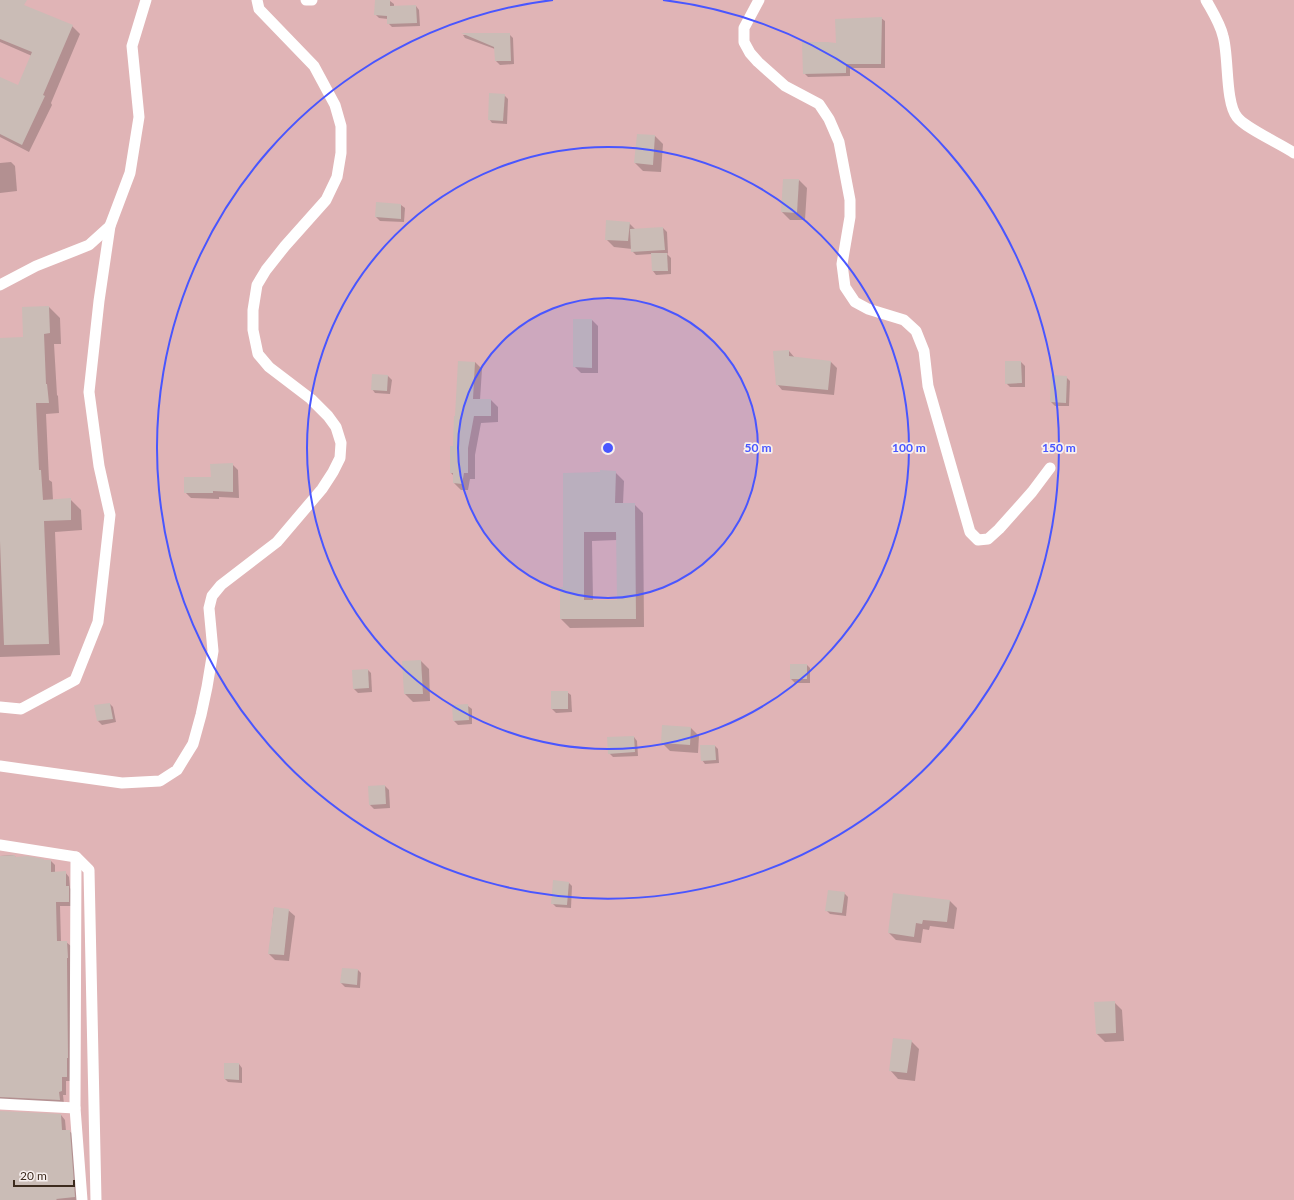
<svg xmlns="http://www.w3.org/2000/svg" width="1294" height="1200" font-family="Lato,sans-serif">
<rect width="100%" height="100%" fill="#ece1de"/>
<rect fill="#e0b4b6" x="0" y="0" width="1294" height="1200"/>
<g fill="#0003" fill-rule="evenodd">
<polygon points="0,0 10,0 72,26 80,34 51,103 52,105 29,152 0,137 0,78 19,87 32,56 0,42"/>
<polygon points="376,0 390,1 394,4 394,7 416,6 419,10 420,26 392,27 388,23 388,19 379,18 375,14"/>
<polygon points="881,18 885,21 885,68 850,68 850,76 808,77 804,73 837,44"/>
<polygon points="509,34 513,38 514,64 500,65 496,61 495,49 465,38 463,35"/>
<polygon points="504,95 508,99 507,124 492,123 489,119"/>
<polygon points="655,136 663,144 661,172 643,171 635,163"/>
<polygon points="11,162 15,166 17,191 0,193 0,163"/>
<polygon points="799,180 807,188 805,220 790,220 782,212"/>
<polygon points="401,205 405,208 404,222 380,221 376,217"/>
<polygon points="629,223 636,230 663,228 667,232 668,253 667,254 671,258 671,274 656,275 653,271 652,254 636,255 632,251 632,249 614,247 606,239"/>
<polygon points="49,307 60,318 61,344 54,344 57,395 58,396 59,413 46,414 49,480 52,482 53,500 70,499 81,510 82,530 55,532 60,655 0,657 0,339 24,338"/>
<polygon points="592,320 598,326 598,373 581,373 574,366"/>
<polygon points="789,351 795,358 831,362 837,368 834,395 782,390 777,384"/>
<polygon points="475,362 482,369 480,400 491,400 498,407 498,422 481,423 475,455 475,479 470,479 468,490 461,490 454,483 454,476 451,473 454,447"/>
<polygon points="1021,362 1025,366 1025,387 1010,387 1006,383"/>
<polygon points="373,375 388,376 392,380 390,394 375,393 372,389"/>
<polygon points="1066,377 1070,381 1069,406 1055,406 1051,402"/>
<polygon points="232,464 238,470 239,498 219,497 219,499 191,498 185,492 212,478"/>
<path d="M615,472L624,481L623,504H634L643,513L644,627L570,628L561,619L564,588V474ZM617,540L618,601H593L592,541Z"/>
<polygon points="421,661 429,669 430,701 413,702 405,694 404,662"/>
<polygon points="807,665 810,668 810,683 795,683 791,679"/>
<polygon points="368,670 371,673 372,692 358,693 354,689"/>
<polygon points="567,692 571,695 572,712 556,713 552,709"/>
<polygon points="110,704 113,707 116,722 102,725 98,721"/>
<polygon points="468,706 472,709 472,724 458,725 454,721"/>
<polygon points="691,728 699,736 698,753 670,751 662,743"/>
<polygon points="634,737 637,741 638,756 613,757 609,753"/>
<polygon points="715,746 718,749 719,763 705,764 702,760"/>
<polygon points="385,786 389,790 390,808 374,809 370,805"/>
<polygon points="13,855 17,858 51,861 55,865 55,873 65,872 69,877 70,888 73,891 73,906 60,906 61,942 66,942 71,946 71,1081 66,1081 66,1095 63,1095 64,1104 0,1103 0,856"/>
<polygon points="569,883 572,886 571,908 556,907 552,903"/>
<polygon points="844,893 848,897 846,916 830,914 826,910"/>
<polygon points="950,901 957,908 954,929 930,926 929,930 923,929 921,943 896,940 889,933"/>
<polygon points="274,908 288,910 295,916 289,961 275,960 269,954"/>
<polygon points="358,970 361,973 360,988 345,987 341,983"/>
<polygon points="1114,1002 1122,1010 1124,1041 1105,1042 1097,1034"/>
<polygon points="911,1041 919,1049 915,1081 898,1079 890,1070"/>
<polygon points="239,1064 242,1068 242,1083 228,1082 225,1079"/>
<polygon points="0,1112 61,1115 65,1120 66,1131 69,1131 74,1135 79,1200 0,1200"/>
</g>
<g fill="#cabcb6" fill-rule="evenodd">
<polygon points="0,0 27,0 24,5 73,25 43,95 45,96 22,145 0,134 0,77 18,85 32,52 0,39"/>
<polygon points="375,0 390,0 390,6 416,5 417,23 387,24 387,16 374,15"/>
<polygon points="882,17 881,64 846,64 846,73 803,74 802,42 827,42 836,43 835,19"/>
<polygon points="461,33 510,33 511,61 495,61 494,47"/>
<polygon points="489,93 505,94 503,121 488,120"/>
<polygon points="637,134 655,135 653,165 634,163"/>
<polygon points="783,179 799,179 797,213 781,212"/>
<polygon points="376,202 401,204 401,219 375,217"/>
<polygon points="606,220 630,222 628,241 605,240"/>
<polygon points="663,227 665,250 631,252 630,229"/>
<polygon points="651,253 667,253 668,271 652,271"/>
<polygon points="49,306 50,333 44,334 46,384 47,384 49,403 36,403 39,470 41,470 43,500 71,498 71,520 44,521 49,644 4,645 0,541 0,338 23,337 22,307"/>
<polygon points="573,319 592,319 592,368 573,367"/>
<polygon points="789,350 789,356 831,361 828,390 776,385 773,351"/>
<polygon points="458,361 475,362 473,399 491,399 491,416 474,416 468,448 468,473 464,473 462,484 453,483 453,473 450,473 450,446 453,446 454,416 455,416"/>
<polygon points="1005,361 1021,361 1022,383 1005,384"/>
<polygon points="372,374 388,375 387,391 371,390"/>
<polygon points="1051,375 1067,376 1066,403 1050,402"/>
<polygon points="233,463 233,492 213,491 213,493 184,493 184,477 211,477 210,464"/>
<path d="M600,470L616,471L615,503H635L636,619H560V587H563V473L600,472ZM584,532H616L617,600H584Z"/>
<polygon points="421,660 423,694 404,694 402,661"/>
<rect x="790" y="664" width="17" height="15"/>
<polygon points="368,669 369,688 353,689 352,670"/>
<rect x="551" y="691" width="17" height="18"/>
<polygon points="110,703 113,719 97,721 94,705"/>
<polygon points="468,704 469,720 453,721 452,705"/>
<polygon points="662,725 691,727 690,745 661,743"/>
<polygon points="634,736 635,752 608,754 607,737"/>
<polygon points="700,745 715,745 716,760 701,761"/>
<polygon points="385,785 386,804 369,805 368,786"/>
<polygon points="15,855 15,857 27,856 44,859 44,860 51,860 51,872 66,871 66,886 69,886 69,902 56,902 57,941 67,941 68,958 67,958 68,1058 67,1058 67,1077 62,1077 62,1091 59,1092 60,1100 0,1097 0,856"/>
<polygon points="553,880 569,882 567,905 551,904"/>
<polygon points="828,890 845,892 842,913 825,911"/>
<polygon points="893,893 950,900 947,922 923,920 922,924 916,923 914,937 888,933"/>
<polygon points="274,907 289,909 284,955 268,954"/>
<polygon points="342,968 358,969 357,985 340,983"/>
<polygon points="1115,1001 1116,1033 1096,1034 1094,1002"/>
<polygon points="893,1038 912,1040 907,1073 889,1071"/>
<polygon points="224,1063 239,1063 239,1080 224,1079"/>
<polygon points="0,1111 61,1114 62,1130 70,1130 75,1197 56,1199 57,1200 0,1200"/>
</g>
<g fill="none" stroke-linecap="round" stroke-linejoin="round">
<g stroke="#fff" stroke-width="11">
<polyline points="306,0 312,0"/>
<polyline points="759,0 744,28 744,42 750,53 758,62 785,86 819,104 829,119 839,142 850,200 850,217 842,264 845,287 855,302 868,309 904,320 916,331 924,351 928,386 970,532 978,540 988,539 999,529 1032,492 1050,468"/>
<path d="M1206,0C1212,11 1220,23 1223,36C1229,56 1225,102 1237,117C1245,128 1281,144 1294,153"/>
<polyline points="0,285 36,266 89,245 110,226"/>
<polyline points="0,707 21,709 75,680 98,622 110,515 99,466 89,392 99,301 110,226 130,173 139,117 132,46 146,0"/>
<polyline points="0,766 122,783 160,781 177,770 193,744 201,715 207,687 213,651 209,608 212,596 221,585 277,542 322,489 333,472 340,458 341,443 336,427 328,416 311,399 269,367 258,354 253,330 253,310 257,285 266,270 285,246 326,200 337,177 341,153 341,126 335,105 314,66 259,9 257,0"/>
<polyline points="0,845 76,857 89,870 96,1200"/>
<polyline points="76,857 75,1108 82,1200"/>
<polyline points="0,1104 75,1108"/>
</g>
</g>
<circle cx="608" cy="448" r="150" fill="#4956ff" fill-opacity=".12"/>
<g fill="none" stroke="#4956ff" stroke-width="2">
<circle cx="608" cy="448" r="150"/>
<circle cx="608" cy="448" r="301"/>
<path d="M663 0A451 451 0 1 1 553 0"/>
</g>
<circle cx="608" cy="448" r="6" fill="#4956ff" stroke="#f8f0ef" stroke-width="2"/>
<g font-size="12" text-anchor="middle" font-weight="bold" fill="#4956ff" stroke="#f8f0ef" stroke-width="3.5" stroke-linejoin="round" paint-order="stroke">
<text x="758" y="452">50 m</text>
<text x="909" y="452">100 m</text>
<text x="1059" y="452">150 m</text>
</g>
<path d="M14 1180v6h60v-6" fill="none" stroke="#3d2b1e" stroke-width="2"/>
<text x="20" y="1180" font-size="12" fill="#3d2b1e" stroke="#f8f0ef" stroke-width="3" paint-order="stroke">20 m</text>
</svg>
